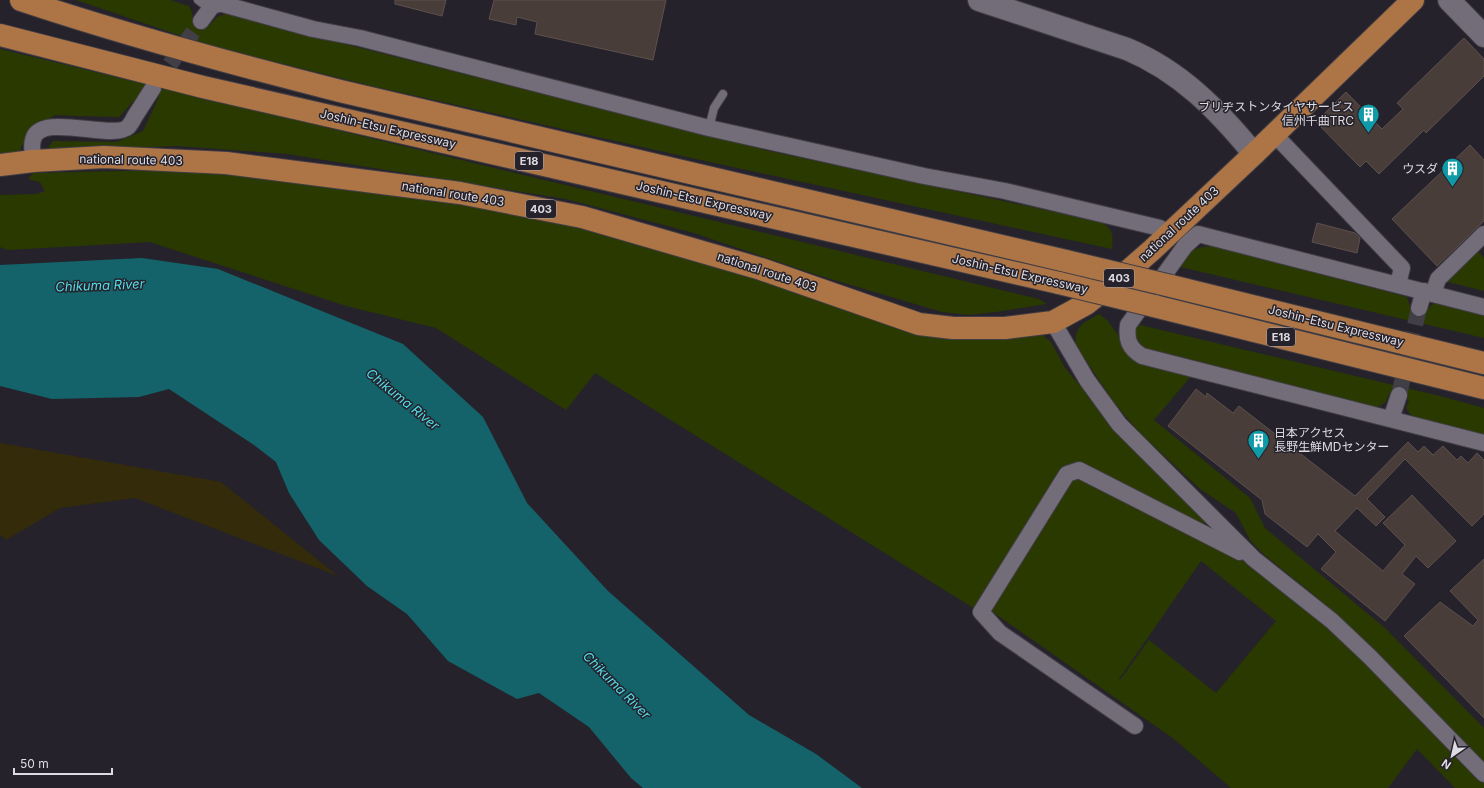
<svg xmlns="http://www.w3.org/2000/svg" width="1484" height="788" font-family="Inter,'Noto Sans JP',sans-serif">
<rect width="100%" height="100%" fill="#26222b"/>
<g fill="#293900" fill-rule="evenodd">
<path d="M76,0H170L189,6L192,12L193,18L209,26L217,17L225,14L769,151L1101,222C1114,230 1113,235 1112,249L687,157L372,86L214,47Z"/>
<polygon points="0,49 1039,299 1047,304 996,312 969,315 942,312 814,274 694,233 566,199 287,154 176,146 46,151 53,141 117,142 143,131 159,97 139,95 119,117 75,116 56,115 31,128 19,152 0,154"/>
<polygon points="168,170 230,173 448,202 602,231 857,310 936,338 961,339 1010,339 1030,333 1042,335 1051,342 1065,368 1145,462 1204,521 1206,526 1083,466 1064,465 975,609 595,373 566,410 436,328 346,306 150,242 8,250 0,247 0,195 36,194 45,191 40,182 28,179 33,173"/>
<path d="M1213,246L1407,297L1410,307L1425,311L1435,302L1484,314V338L1180,267C1191,249 1192,248 1213,246Z"/>
<polygon points="1477,250 1484,258 1484,291 1444,281"/>
<path d="M1099,314L1107,320L1121,339L1192,375L1154,420L1250,498L1265,528L1385,628L1484,728V764L1433,713L1364,640L1320,600L1261,552L1250,540L1236,513L1200,489L1141,434L1115,404L1075,344C1077,323 1082,324 1099,314Z"/>
<polygon points="1136,324 1440,396 1484,408 1484,438 1413,418 1406,408 1409,400 1389,394 1385,403 1374,409 1145,350 1136,337"/>
<path d="M1078,477L1246,558L1359,655L1484,781V788H1455L1417,749L1388,788H1231L1174,739L990,610L1000,598L1067,484ZM1201,561L1276,621L1216,693L1149,640L1120,680L1119,679Z"/>
</g>
<polygon fill="#332b0a" points="0,443 221,482 338,576 135,498 60,508 6,540 0,535"/>
<polygon fill="#14636a" points="142,258 218,269 403,344 483,417 527,503 608,591 749,715 816,754 862,788 643,788 631,778 589,727 539,693 517,699 448,661 407,614 367,586 319,540 289,493 276,462 254,445 169,389 139,397 52,399 0,386 0,265"/>
<g fill="#493d3a" stroke="#5d504d">
<polygon points="395,0 446,0 442,16 395,4"/>
<polygon points="494,0 666,0 653,60 535,34 537,22 517,17 516,25 489,19"/>
<polygon points="1464,38 1484,59 1484,76 1426,133 1424,130 1379,174 1366,161 1360,167 1316,122 1346,92 1382,129 1403,109 1397,103"/>
<polygon points="1470,145 1484,160 1484,221 1437,266 1392,219"/>
<polygon points="1317,223 1355,233 1360,238 1357,253 1312,242"/>
<polygon points="1196,389 1206,397 1207,393 1233,413 1239,406 1355,496 1408,442 1418,452 1424,446 1433,455 1443,446 1457,460 1461,456 1468,463 1477,453 1484,460 1484,514 1472,526 1405,459 1367,499 1385,517 1376,526 1357,508 1335,531 1383,571 1405,545 1383,523 1412,495 1456,541 1428,568 1416,556 1402,574 1415,584 1385,621 1321,569 1336,552 1318,534 1307,547 1265,514 1262,500 1168,426"/>
<polygon points="1484,559 1484,718 1404,636 1440,602 1473,626 1478,620 1450,591"/>
</g>
<g fill="none" stroke-linecap="round" stroke-linejoin="round">
<g stroke="#423e46" stroke-width="16" stroke-dasharray="16 8" stroke-linecap="butt">
<polyline points="156,84 201,21"/>
<polyline points="1399,395 1419,308"/>
</g>
<defs>
<g id="lane">
<polyline points="198,0 210,9"/>
<polyline points="709,128 714,108 723,94"/>
</g>
<g id="street">
<polyline points="201,21 215,2 313,29 360,38 709,128 924,176 1005,191 1160,228"/>
<polyline points="1274,134 1402,268 1398,284"/>
<path d="M33,161C33,155 31,146 33,140C39,111 113,141 128,127C131,124 133,120 135,116C141,107 147,97 153,88"/>
<polyline points="1433,294 1438,279 1484,234"/>
<path d="M1484,307L1198,234L1185,246L1128,325C1126,340 1129,348 1142,356L1484,443"/>
<polyline points="1419,308 1424,291"/>
<polyline points="1053,322 1087,380 1119,424 1254,559 1332,621 1370,657 1484,774"/>
<polyline points="1391,419 1399,395"/>
<polyline points="1135,726 1000,633 981,612 1067,474 1079,470 1240,552"/>
</g>
<g id="secondary">
<path d="M979,0L1127,49C1180,71 1218,110 1254,154"/>
<polyline points="1449,0 1484,36"/>
<polyline points="215,2 217,0"/>
</g>
<g id="highway">
<path d="M21,0C126,35 233,64 340,91L1066,261"/>
<polyline points="0,35 203,87 1059,283"/>
<polyline points="0,165 33,161 104,157 226,163 460,193 582,217 761,269 919,324 953,328 1005,328 1053,322 1086,304 1128,271 1152,250 1254,154 1413,0"/>
<polyline points="1171,286 1484,363"/>
<polyline points="1154,306 1484,388"/>
</g>
</defs>
<use href="#lane" stroke="#413d45" stroke-width="10"/>
<use href="#street" stroke="#413d45" stroke-width="18"/>
<use href="#secondary" stroke="#413d45" stroke-width="24"/>
<use href="#highway" stroke="#413d45" stroke-width="24"/>
<use href="#lane" stroke="#726d78" stroke-width="8"/>
<use href="#street" stroke="#726d78" stroke-width="16"/>
<use href="#secondary" stroke="#726d78" stroke-width="22"/>
<use href="#highway" stroke="#ad7546" stroke-width="22"/>
<defs>
<g id="highway-bridge">
<polyline points="1066,261 1171,286"/>
<polyline points="1059,283 1154,306"/>
</g>
</defs>
<use href="#highway-bridge" stroke="#413d45" stroke-width="24" stroke-linecap="butt"/>
<use href="#highway-bridge" stroke="#ad7546" stroke-width="22"/>
</g>
<defs>
<symbol id="building-pin" viewBox="-11 -11 22 30"><path d="M0 17L-7.5 6A9.5 9.5 0 1 1 7.5 6Z" fill="#0f9aa8" stroke="#26222b"/><path d="M-4-6H4V6H1V3H-1V6H-4ZM-2.5-4.3h1.7v1.8h-1.7ZM.8-4.3h1.7v1.8H.8ZM-2.5-1h1.7V.8h-1.7ZM.8-1h1.7V.8H.8Z" fill="#fff"/></symbol>
</defs>
<g fill-rule="evenodd">
<use href="#building-pin" x="1356" y="102" width="25" height="34"/>
<use href="#building-pin" x="1440" y="156" width="25" height="34"/>
<use href="#building-pin" x="1246" y="428" width="25" height="34"/>
</g>
<g text-anchor="middle" stroke-width="3" stroke-linejoin="round" paint-order="stroke">
<g fill="#26222b" stroke="#a7a4ab" stroke-width="1">
<rect x="515" y="152" width="28" height="18" rx="3"/>
<rect x="526" y="200" width="30" height="18" rx="3"/>
<rect x="1104" y="269" width="30" height="18" rx="3"/>
<rect x="1267" y="328" width="28" height="18" rx="3"/>
</g>
<g font-size="11" font-weight="bold" fill="#dedce2">
<text x="529" y="165">E18</text>
<text x="541" y="213">403</text>
<text x="1119" y="282">403</text>
<text x="1281" y="341">E18</text>
</g>
<g font-size="12" fill="#dedce2" stroke="#26222b" text-anchor="end">
<text x="1354" y="111">ブリヂストンタイヤサービス<tspan x="1354" dy="14">信州千曲TRC</tspan></text>
<text x="1438" y="173">ウスダ</text>
<text x="1274" y="437" text-anchor="start">日本アクセス<tspan x="1274" dy="14">長野生鮮MDセンター</tspan></text>
</g>
<g font-size="12" fill="#dedce2" stroke="#26222b">
<text transform="translate(388 129) rotate(13)" y="4">Joshin-Etsu Expressway</text>
<text transform="translate(131 160) rotate(1)" y="4">national route 403</text>
<text transform="translate(453 194) rotate(9)" y="4">national route 403</text>
<text transform="translate(704 201) rotate(13)" y="4">Joshin-Etsu Expressway</text>
<text transform="translate(1179 224) rotate(-43)" y="4">national route 403</text>
<text transform="translate(767 272) rotate(18)" y="4">national route 403</text>
<text transform="translate(1020 274) rotate(13)" y="4">Joshin-Etsu Expressway</text>
<text transform="translate(1336 326) rotate(14)" y="4">Joshin-Etsu Expressway</text>
</g>
<g font-size="13" font-style="italic" fill="#50deea" stroke="#26222b">
<text transform="translate(100 285) rotate(-2)" y="5">Chikuma River</text>
<text transform="translate(403 399) rotate(39)" y="5">Chikuma River</text>
<text transform="translate(617 685) rotate(45)" y="5">Chikuma River</text>
</g>
</g>
<g transform="translate(1452 756) rotate(214)" stroke="#26222b" stroke-width="3" paint-order="stroke">
<path d="M0-3L7 15L0 10L-7 15Z" fill="#dedce2"/>
<text y="-6" font-size="11" font-weight="bold" text-anchor="middle" fill="#dedce2">N</text>
</g>
<path d="M14 768v6h98v-6" fill="none" stroke="#dedce2" stroke-width="2"/>
<text x="20" y="768" font-size="12" fill="#dedce2" stroke="#26222b" stroke-width="3" paint-order="stroke">50 m</text>
</svg>
